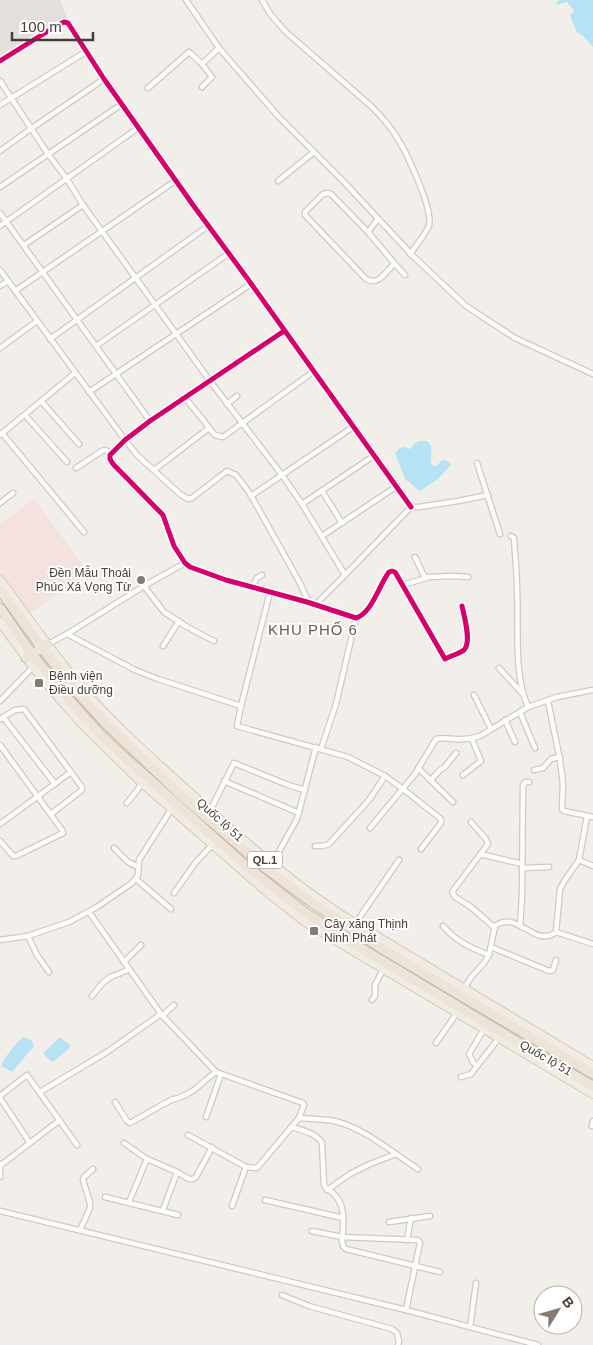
<svg xmlns="http://www.w3.org/2000/svg" width="593" height="1345" font-family="Helvetica,sans-serif">
<rect width="100%" height="100%" fill="#f2eeea"/>
<polygon fill="#e5dfdb" points="0,0 60,0 69,22 63,20 55,24 0,59"/>
<polygon fill="#f4e2e0" points="34,499 88,572 29,614 0,575 0,524"/>
<g fill="#b6e2f3">
<polygon points="558,0 593,0 593,47 582,35 577,32 570,16 574,10 567,2 556,5"/>
<path d="M419,441H427L431,446C432,453 430,458 431,465L437,466L441,461L445,460L449,462L451,465L438,479L420,491L405,479L395,453L400,448L405,447L410,449L414,444Z"/>
<path d="M24,1037L32,1041L34,1046L12,1072L1,1066C7,1054 14,1045 24,1037Z"/>
<polygon points="60,1037 71,1046 63,1054 53,1062 47,1058 43,1053"/>
</g>
<g fill="none" stroke-linecap="round" stroke-linejoin="round">
<defs>
<g id="street">
<polyline points="186,0 219,48 278,116 344,182 414,257 466,306 515,338 593,374"/>
<path d="M262,0L271,15L286,32L371,106C380,115 389,124 396,136C406,151 433,208 429,225C428,231 414,248 410,254"/>
<polyline points="0,61 56,26 64,22 68,23 104,79 193,205 247,278 411,507"/>
<polyline points="202,64 219,48"/>
<polyline points="0,81 48,154 67,179 83,205 210,381 282,475 302,504 345,575"/>
<polyline points="148,88 189,52 202,64 212,77 202,87"/>
<polyline points="0,105 87,51"/>
<polyline points="0,151 32,128 104,79"/>
<polyline points="278,181 314,152"/>
<polyline points="0,187 122,104"/>
<path d="M328,193L331,194L368,232L394,263L393,265C385,273 378,286 366,279L305,215V212L323,194Z"/>
<polyline points="0,213 150,421"/>
<polyline points="0,226 138,128"/>
<polyline points="368,232 378,219"/>
<polyline points="24,245 83,205"/>
<polyline points="394,263 405,275"/>
<polyline points="0,270 125,440 137,455 180,494 188,499 192,498 227,471 236,475 249,492 300,583 309,603"/>
<polyline points="0,286 8,281"/>
<polyline points="15,291 175,181"/>
<path d="M284,331L150,421L125,440L110,455V459L113,464L163,515L174,546L185,563L190,567L226,580L307,602L356,618C372,613 379,585 389,572L392,571L395,572L445,659C450,656 459,654 464,650C472,642 464,616 462,606"/>
<polyline points="50,339 208,226"/>
<polyline points="96,346 228,254"/>
<polyline points="0,348 37,321"/>
<polyline points="89,392 251,284"/>
<polyline points="185,398 204,421 209,428"/>
<polyline points="41,401 79,444"/>
<polyline points="227,404 237,396"/>
<polyline points="25,415 67,462"/>
<polyline points="2,433 84,532"/>
<polyline points="0,435 75,373"/>
<polyline points="477,463 500,534"/>
<polyline points="76,468 102,451 105,450 111,453"/>
<polyline points="154,470 209,428 215,435 223,437 313,372"/>
<polyline points="322,491 342,523"/>
<polyline points="251,496 353,427"/>
<polyline points="0,503 13,493"/>
<polyline points="302,504 375,455"/>
<polyline points="322,536 397,486"/>
<path d="M511,536L514,538C515,555 517,572 517,589C519,626 513,673 528,707"/>
<polyline points="415,557 425,578"/>
<polyline points="403,585 429,577 453,576 468,577"/>
<polyline points="144,586 164,612 187,627 214,641"/>
<polyline points="252,587 257,578 262,575"/>
<polyline points="270,592 241,706 237,726 348,757 385,776 403,789 441,819 441,823 421,849"/>
<polyline points="315,605 345,575 411,507 419,507 458,501 488,495"/>
<polyline points="67,634 135,670 158,679 241,706"/>
<polyline points="48,644 67,634 144,586 185,563"/>
<polyline points="163,646 179,621"/>
<polyline points="499,668 522,693"/>
<polyline points="474,695 491,729"/>
<polyline points="0,701 33,667"/>
<polyline points="548,701 560,760 563,784 562,809 564,811 593,817"/>
<polyline points="520,712 535,748"/>
<polyline points="3,717 55,784"/>
<polyline points="0,719 15,710 24,709 82,787 82,790 51,814"/>
<polyline points="505,720 515,742"/>
<polyline points="0,745 62,830 63,833 16,856 13,856 0,841"/>
<polyline points="321,749 336,704 356,618"/>
<polyline points="418,768 453,802"/>
<polyline points="534,770 543,768 551,759 560,757"/>
<polyline points="463,775 481,761 472,739"/>
<polyline points="431,780 441,769 444,768 456,753"/>
<polyline points="224,781 299,813"/>
<polyline points="127,803 136,792 142,783"/>
<polyline points="210,811 234,763 288,785 305,790"/>
<polyline points="471,822 486,839 488,844 452,892 455,897 471,907 495,928"/>
<polyline points="0,824 71,772"/>
<path d="M370,828L415,774L436,739C443,737 447,739 454,739C464,740 471,739 480,736L528,707L557,697L593,690"/>
<polyline points="315,846 322,846 329,844 369,800 385,776"/>
<polyline points="114,848 128,862 138,867"/>
<polyline points="480,854 522,864"/>
<polyline points="579,860 593,866"/>
<polyline points="272,864 297,819 316,747"/>
<polyline points="522,868 549,867"/>
<polyline points="136,879 171,909"/>
<polyline points="174,893 196,862 212,845"/>
<polyline points="89,912 161,1014 216,1072 303,1103 304,1105 299,1118 257,1168 246,1167 188,1135"/>
<polyline points="355,924 399,860"/>
<path d="M443,926C457,942 469,947 489,955"/>
<polyline points="520,926 522,896 523,786 525,782 529,782"/>
<polyline points="556,932 593,944"/>
<polyline points="28,936 37,955 49,972"/>
<polyline points="0,940 28,936 69,922 97,907 132,883 138,875 139,860 172,808"/>
<polyline points="491,947 549,971 553,970 556,960"/>
<polyline points="124,962 141,945"/>
<path d="M463,990L472,976L484,963L489,955L495,926C517,909 535,949 556,932L560,889L565,880L579,860L587,816"/>
<path d="M92,996C98,989 104,979 113,976C119,973 124,973 129,969"/>
<polyline points="372,1000 375,996 375,985 383,970"/>
<polyline points="162,1016 174,1005"/>
<polyline points="436,1043 457,1013"/>
<polyline points="477,1066 499,1038"/>
<polyline points="461,1077 471,1074 477,1066 473,1062 469,1054 484,1029"/>
<polyline points="40,1092 107,1052 161,1014"/>
<polyline points="0,1096 27,1075 77,1145"/>
<polyline points="0,1098 30,1143"/>
<path d="M115,1102L127,1121L130,1123L171,1100C181,1098 193,1092 200,1085C206,1080 210,1076 216,1072"/>
<polyline points="206,1117 221,1074"/>
<path d="M299,1118C311,1119 323,1119 334,1121C363,1127 393,1153 418,1169"/>
<polyline points="592,1126 593,1121"/>
<path d="M291,1127C302,1130 316,1133 322,1143L324,1185C326,1190 330,1190 333,1193C347,1206 343,1225 342,1241L343,1246L346,1249L440,1272"/>
<polyline points="124,1143 147,1159 177,1172 189,1179 193,1179 196,1177 212,1147"/>
<polyline points="0,1164 0,1177"/>
<polyline points="1,1165 60,1120"/>
<polyline points="327,1190 350,1174 370,1164 396,1154"/>
<polyline points="105,1197 178,1215"/>
<polyline points="265,1200 343,1218"/>
<polyline points="129,1202 147,1159"/>
<polyline points="232,1206 246,1167"/>
<polyline points="163,1210 177,1172"/>
<polyline points="0,1211 406,1310 538,1345"/>
<polyline points="389,1222 430,1216"/>
<polyline points="80,1230 90,1208 90,1203 83,1180 84,1177 93,1169"/>
<polyline points="312,1231 342,1237 418,1240 420,1243 406,1310"/>
<polyline points="407,1240 411,1218"/>
<polyline points="282,1295 309,1306 392,1329 397,1333 399,1341 398,1345"/>
<polyline points="470,1327 476,1283"/>
</g>
<g id="primary">
<path d="M0,580C27,616 53,654 83,689C112,723 145,752 178,782C231,830 283,877 343,916L593,1066"/>
<polyline points="0,622 33,667 65,705 83,725 142,783 267,892 304,921 340,943 593,1094"/>
</g>
<g id="highway">
<polyline points="0,590 42,648 75,690 106,724 183,797 268,870 311,902 384,950 593,1074"/>
<polyline points="0,608 32,654 65,695 99,733 120,753 246,866 303,911 341,936 534,1052 593,1086"/>
<polyline points="26,658 48,644"/>
</g>
</defs>
<use href="#street" stroke="#cecac6" stroke-width="7"/>
<use href="#primary" stroke="#d6c8b5" stroke-width="10"/>
<use href="#highway" stroke="#ccb8a2" stroke-width="11"/>
<use href="#street" stroke="#fdfcfc" stroke-width="4.5"/>
<use href="#primary" stroke="#f1ebe4" stroke-width="8"/>
<use href="#highway" stroke="#ece4d9" stroke-width="9"/>
<defs>
<g id="cycleway">
<polyline points="0,61 56,26 64,22 68,23 104,79 193,205 247,278 411,507"/>
<path d="M284,331L150,421L125,440L110,455V459L113,464L163,515L174,546L185,563L190,567L226,580L307,602L356,618C372,613 379,585 389,572L392,571L395,572L445,659C450,656 459,654 464,650C472,642 464,616 462,606"/>
</g>
</defs>
<use href="#cycleway" stroke="#fff" stroke-width="8"/>
<use href="#cycleway" stroke="#d6006c" stroke-width="5"/>
</g>
<g fill="#847c74" stroke="#fff" stroke-width="2">
<circle cx="141" cy="580" r="5"/>
<rect x="34" y="678" width="10" height="10" rx="2.5"/>
<rect x="309" y="926" width="10" height="10" rx="2.5"/>
</g>
<g text-anchor="middle" stroke-width="4" stroke-linejoin="round" paint-order="stroke">
<rect fill="#fff" stroke="#7f7872" stroke-width="1" x="247.5" y="851.5" width="35" height="17" rx="4"/>
<g font-size="11" font-weight="bold" fill="#483e35">
<text x="265" y="864">QL.1</text>
</g>
<g font-size="12" fill="#483e35" stroke="#fff" text-anchor="start">
<text x="131" y="577" text-anchor="end">Đền Mẫu Thoải<tspan x="131" dy="14">Phúc Xá Vọng Từ</tspan></text>
<text x="49" y="680">Bệnh viện<tspan x="49" dy="14">Điều dưỡng</tspan></text>
<text x="324" y="928">Cây xăng Thịnh<tspan x="324" dy="14">Ninh Phát</tspan></text>
</g>
<g font-size="12" fill="#483e35" stroke="#fff">
<text transform="translate(220 820) rotate(42)" y="4">Quốc lộ 51</text>
<text transform="translate(546 1058) rotate(30)" y="4">Quốc lộ 51</text>
</g>
<g font-size="15" letter-spacing="1" fill="#6c5b4b" stroke="#fff">
<text x="313" y="635">KHU PHỐ 6</text>
</g>
</g>
<g transform="translate(558 1310) rotate(53)"><circle r="24" fill="#ffffff" stroke="#b6b2ae"/>
<path d="M0-4L9 19L0 12L-9 19Z" fill="#847c74"/>
<text y="-8" font-size="14" font-weight="bold" text-anchor="middle" fill="#483e35">B</text>
</g>
<path d="M12 32v8h81v-8" fill="none" stroke="#483e35" stroke-width="2.5"/>
<text x="20" y="32" font-size="15" fill="#483e35" stroke="#ffffff" stroke-width="4" paint-order="stroke">100 m</text>
</svg>
